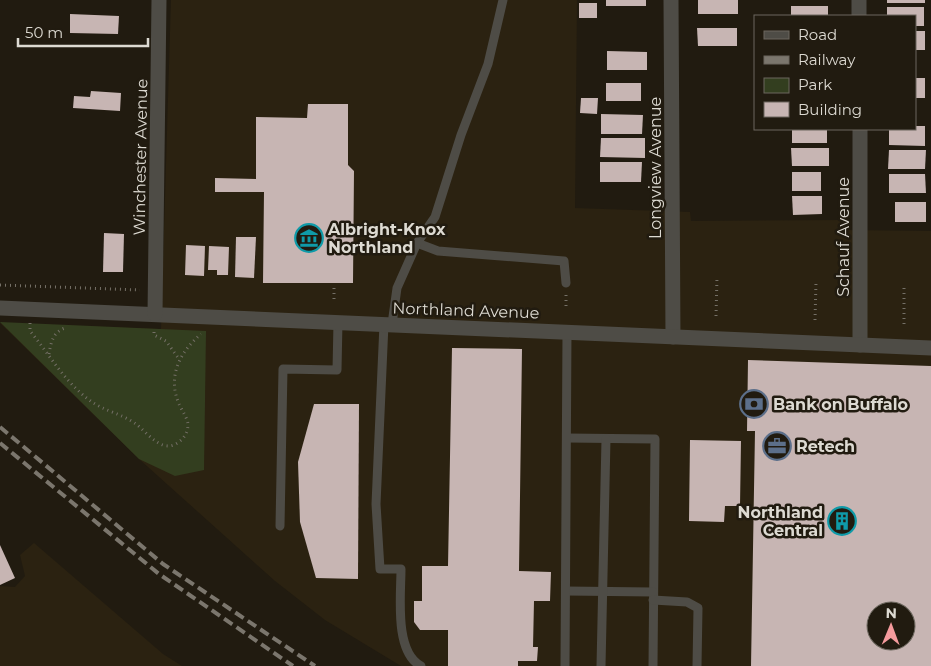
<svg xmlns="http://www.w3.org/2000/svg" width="931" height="666" font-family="Montserrat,sans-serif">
<rect width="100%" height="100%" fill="#211b10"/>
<g fill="#2b2211" fill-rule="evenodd">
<path d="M171,0H577L575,208L690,212L691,221L842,220L843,230L931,231V666H401L325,620L275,581L139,459L0,323L161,329ZM876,611H906V641H876Z"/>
<polygon points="34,543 163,654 182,666 0,666 0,586 15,587 25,576 20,555"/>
</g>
<polygon fill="#333e1f" points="0,322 206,331 204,470 175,476 139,459"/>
<g fill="#c7b5b3" fill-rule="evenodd">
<rect x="606" y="0" width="40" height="6"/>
<rect x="698" y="0" width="40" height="14"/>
<rect x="887" y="0" width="38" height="3"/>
<rect x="579" y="3" width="18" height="15"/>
<rect x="791" y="6" width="37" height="10"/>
<polygon points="887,7 924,7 924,26 915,26 915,16 887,16"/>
<polygon points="70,14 119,16 118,34 70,33"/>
<polygon points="697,28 737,28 737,46 698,46"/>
<rect x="915" y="31" width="10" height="19"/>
<polygon points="607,51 647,52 647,70 607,70"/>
<rect x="915" y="78" width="10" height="20"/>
<rect x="606" y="83" width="35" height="18"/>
<polygon points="91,91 121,93 120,111 73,108 74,96 90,97"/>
<polygon points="581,98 598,98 597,114 580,113"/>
<polygon points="308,104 348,104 348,165 354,171 353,283 263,283 264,192 215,192 215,178 256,179 256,117 307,118"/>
<polygon points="601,114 643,115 642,134 601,134"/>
<polygon points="915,126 925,126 925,146 889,145 889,129 915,129"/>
<rect x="792" y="129" width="35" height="14"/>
<polygon points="601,138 645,138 645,158 600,157"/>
<polygon points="791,148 829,148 829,166 792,166"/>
<polygon points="889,150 926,150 925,169 888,169"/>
<polygon points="600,162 642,162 641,182 600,182"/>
<rect x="792" y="172" width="29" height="19"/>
<polygon points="889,174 925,174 926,193 889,193"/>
<polygon points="792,196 822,196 822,214 793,215"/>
<rect x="895" y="202" width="31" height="20"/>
<polygon points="104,233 124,234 123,272 103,272"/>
<polygon points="236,237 256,237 254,278 235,277"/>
<polygon points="186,245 205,246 204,276 185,275"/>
<polygon points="209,246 229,247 228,275 217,275 217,270 208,270"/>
<polygon points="452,348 522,349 519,571 551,572 550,601 534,601 533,647 538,647 537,661 518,661 518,666 448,666 448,630 420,630 414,622 414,601 422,601 422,566 448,566"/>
<path d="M748,360L931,366V666H751L755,431H747ZM876,611H906V641H876Z"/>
<polygon points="314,404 359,404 358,579 316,578 300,522 298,462"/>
<polygon points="690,440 741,441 740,506 725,506 724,522 689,521"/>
<polygon points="0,545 15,578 0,585"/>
</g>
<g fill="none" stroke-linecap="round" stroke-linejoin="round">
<g stroke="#757067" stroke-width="3" stroke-dasharray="1 4" stroke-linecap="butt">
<polyline points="0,285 140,290"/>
<polyline points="566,295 566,309"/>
<polyline points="334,299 334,286"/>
<polyline points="716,316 717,277"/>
<polyline points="815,320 816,282"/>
<path d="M30,323V331C50,355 65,383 92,402C105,411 122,414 136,424C148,433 163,456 180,441C185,437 188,431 188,424C187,417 182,411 179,404C167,376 180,352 201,334"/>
<polyline points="904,324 904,286"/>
<polyline points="154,332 154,335 166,341 179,359"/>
<path d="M49,354C51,342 53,332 65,328"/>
</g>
<g stroke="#4e4c46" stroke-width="9">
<polyline points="417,243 438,251 564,261 566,283"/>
<path d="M384,324L376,504L380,569H401C401,595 394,652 421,666"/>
<polyline points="392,324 397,288 417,243 435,217 461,135 488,64 503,0"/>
<polyline points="567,438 655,439 653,666"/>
<polyline points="280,526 283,369 337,370 338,322"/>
<polyline points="566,591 653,592"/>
<polyline points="653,600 687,602 698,608 697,666"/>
<polyline points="565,666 567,332"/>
<polyline points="601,666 606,439"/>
</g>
<g stroke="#4e4c46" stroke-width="15">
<polyline points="671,0 673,337"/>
<polyline points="859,0 859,16"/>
<polyline points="860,129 860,345"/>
<polyline points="0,308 931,348"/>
<polyline points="155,314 159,0"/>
</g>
<g stroke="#7b766d" stroke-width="4" stroke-dasharray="10 5" stroke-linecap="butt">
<polyline points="0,427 163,564 315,666"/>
<polyline points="0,443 159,574 293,666"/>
</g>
</g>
<defs>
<symbol id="museum-ring" viewBox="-11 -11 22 22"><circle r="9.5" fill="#211b10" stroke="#0f9aa8" stroke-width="1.5"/><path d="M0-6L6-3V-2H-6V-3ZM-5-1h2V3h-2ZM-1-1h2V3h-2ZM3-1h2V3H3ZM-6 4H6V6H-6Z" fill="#0f9aa8"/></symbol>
<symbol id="bank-ring" viewBox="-11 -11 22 22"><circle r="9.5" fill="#211b10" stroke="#5c6f8a" stroke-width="1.5"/><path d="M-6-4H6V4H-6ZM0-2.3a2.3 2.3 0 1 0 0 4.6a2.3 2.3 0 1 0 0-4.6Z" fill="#5c6f8a"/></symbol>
<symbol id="office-ring" viewBox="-11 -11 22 22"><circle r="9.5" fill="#211b10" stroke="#5c6f8a" stroke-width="1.5"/><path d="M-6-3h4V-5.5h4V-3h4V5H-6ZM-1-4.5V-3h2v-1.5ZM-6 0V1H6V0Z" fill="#5c6f8a"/></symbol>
<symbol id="building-ring" viewBox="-11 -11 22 22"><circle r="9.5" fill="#211b10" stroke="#0f9aa8" stroke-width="1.5"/><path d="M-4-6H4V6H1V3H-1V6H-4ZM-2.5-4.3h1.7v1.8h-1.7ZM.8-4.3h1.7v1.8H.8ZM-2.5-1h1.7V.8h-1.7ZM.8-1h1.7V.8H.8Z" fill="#0f9aa8"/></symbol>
</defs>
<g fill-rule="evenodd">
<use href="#museum-ring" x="293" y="222" width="32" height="32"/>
<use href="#bank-ring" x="738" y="388" width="32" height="32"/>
<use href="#office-ring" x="761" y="430" width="32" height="32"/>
<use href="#building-ring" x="826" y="505" width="32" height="32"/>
</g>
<g text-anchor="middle" stroke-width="5" stroke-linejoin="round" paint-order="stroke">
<g font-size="16" fill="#dddad2" stroke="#211b10">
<text transform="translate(140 157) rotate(-89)" y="6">Winchester Avenue</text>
<text transform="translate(655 168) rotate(-90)" y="6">Longview Avenue</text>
<text transform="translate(843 237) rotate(-90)" y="6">Schauf Avenue</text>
<text transform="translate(466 310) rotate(2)" y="6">Northland Avenue</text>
</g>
<g font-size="16" font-weight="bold" fill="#dddad2" stroke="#211b10" text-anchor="start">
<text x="328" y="235">Albright-Knox<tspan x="328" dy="18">Northland</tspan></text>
<text x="773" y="410">Bank on Buffalo</text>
<text x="796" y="452">Retech</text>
<text x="823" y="518" text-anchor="end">Northland<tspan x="823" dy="18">Central</tspan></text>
</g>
</g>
<rect x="754" y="15" width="162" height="115" fill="#211b10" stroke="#6c675e"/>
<rect x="764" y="31" width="25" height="8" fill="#4e4c46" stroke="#6c675e"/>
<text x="798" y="40" font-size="15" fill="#dddad2">Road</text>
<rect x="764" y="56" width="25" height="8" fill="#7b766d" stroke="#6c675e"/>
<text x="798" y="65" font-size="15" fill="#dddad2">Railway</text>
<rect x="764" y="78" width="25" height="15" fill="#333e1f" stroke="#6c675e"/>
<text x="798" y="90" font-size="15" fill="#dddad2">Park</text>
<rect x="764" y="102" width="25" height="15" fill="#c7b5b3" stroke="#6c675e"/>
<text x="798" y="115" font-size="15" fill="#dddad2">Building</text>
<g transform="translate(891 626) rotate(1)"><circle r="24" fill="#211b10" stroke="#6c675e"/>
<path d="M0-4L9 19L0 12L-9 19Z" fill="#f59b9d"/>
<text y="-8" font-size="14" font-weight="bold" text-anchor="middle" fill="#dddad2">N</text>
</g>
<path d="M18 38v8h130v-8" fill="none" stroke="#dddad2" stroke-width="2.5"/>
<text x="25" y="38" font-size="15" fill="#dddad2" stroke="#211b10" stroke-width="4" paint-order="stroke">50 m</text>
</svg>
